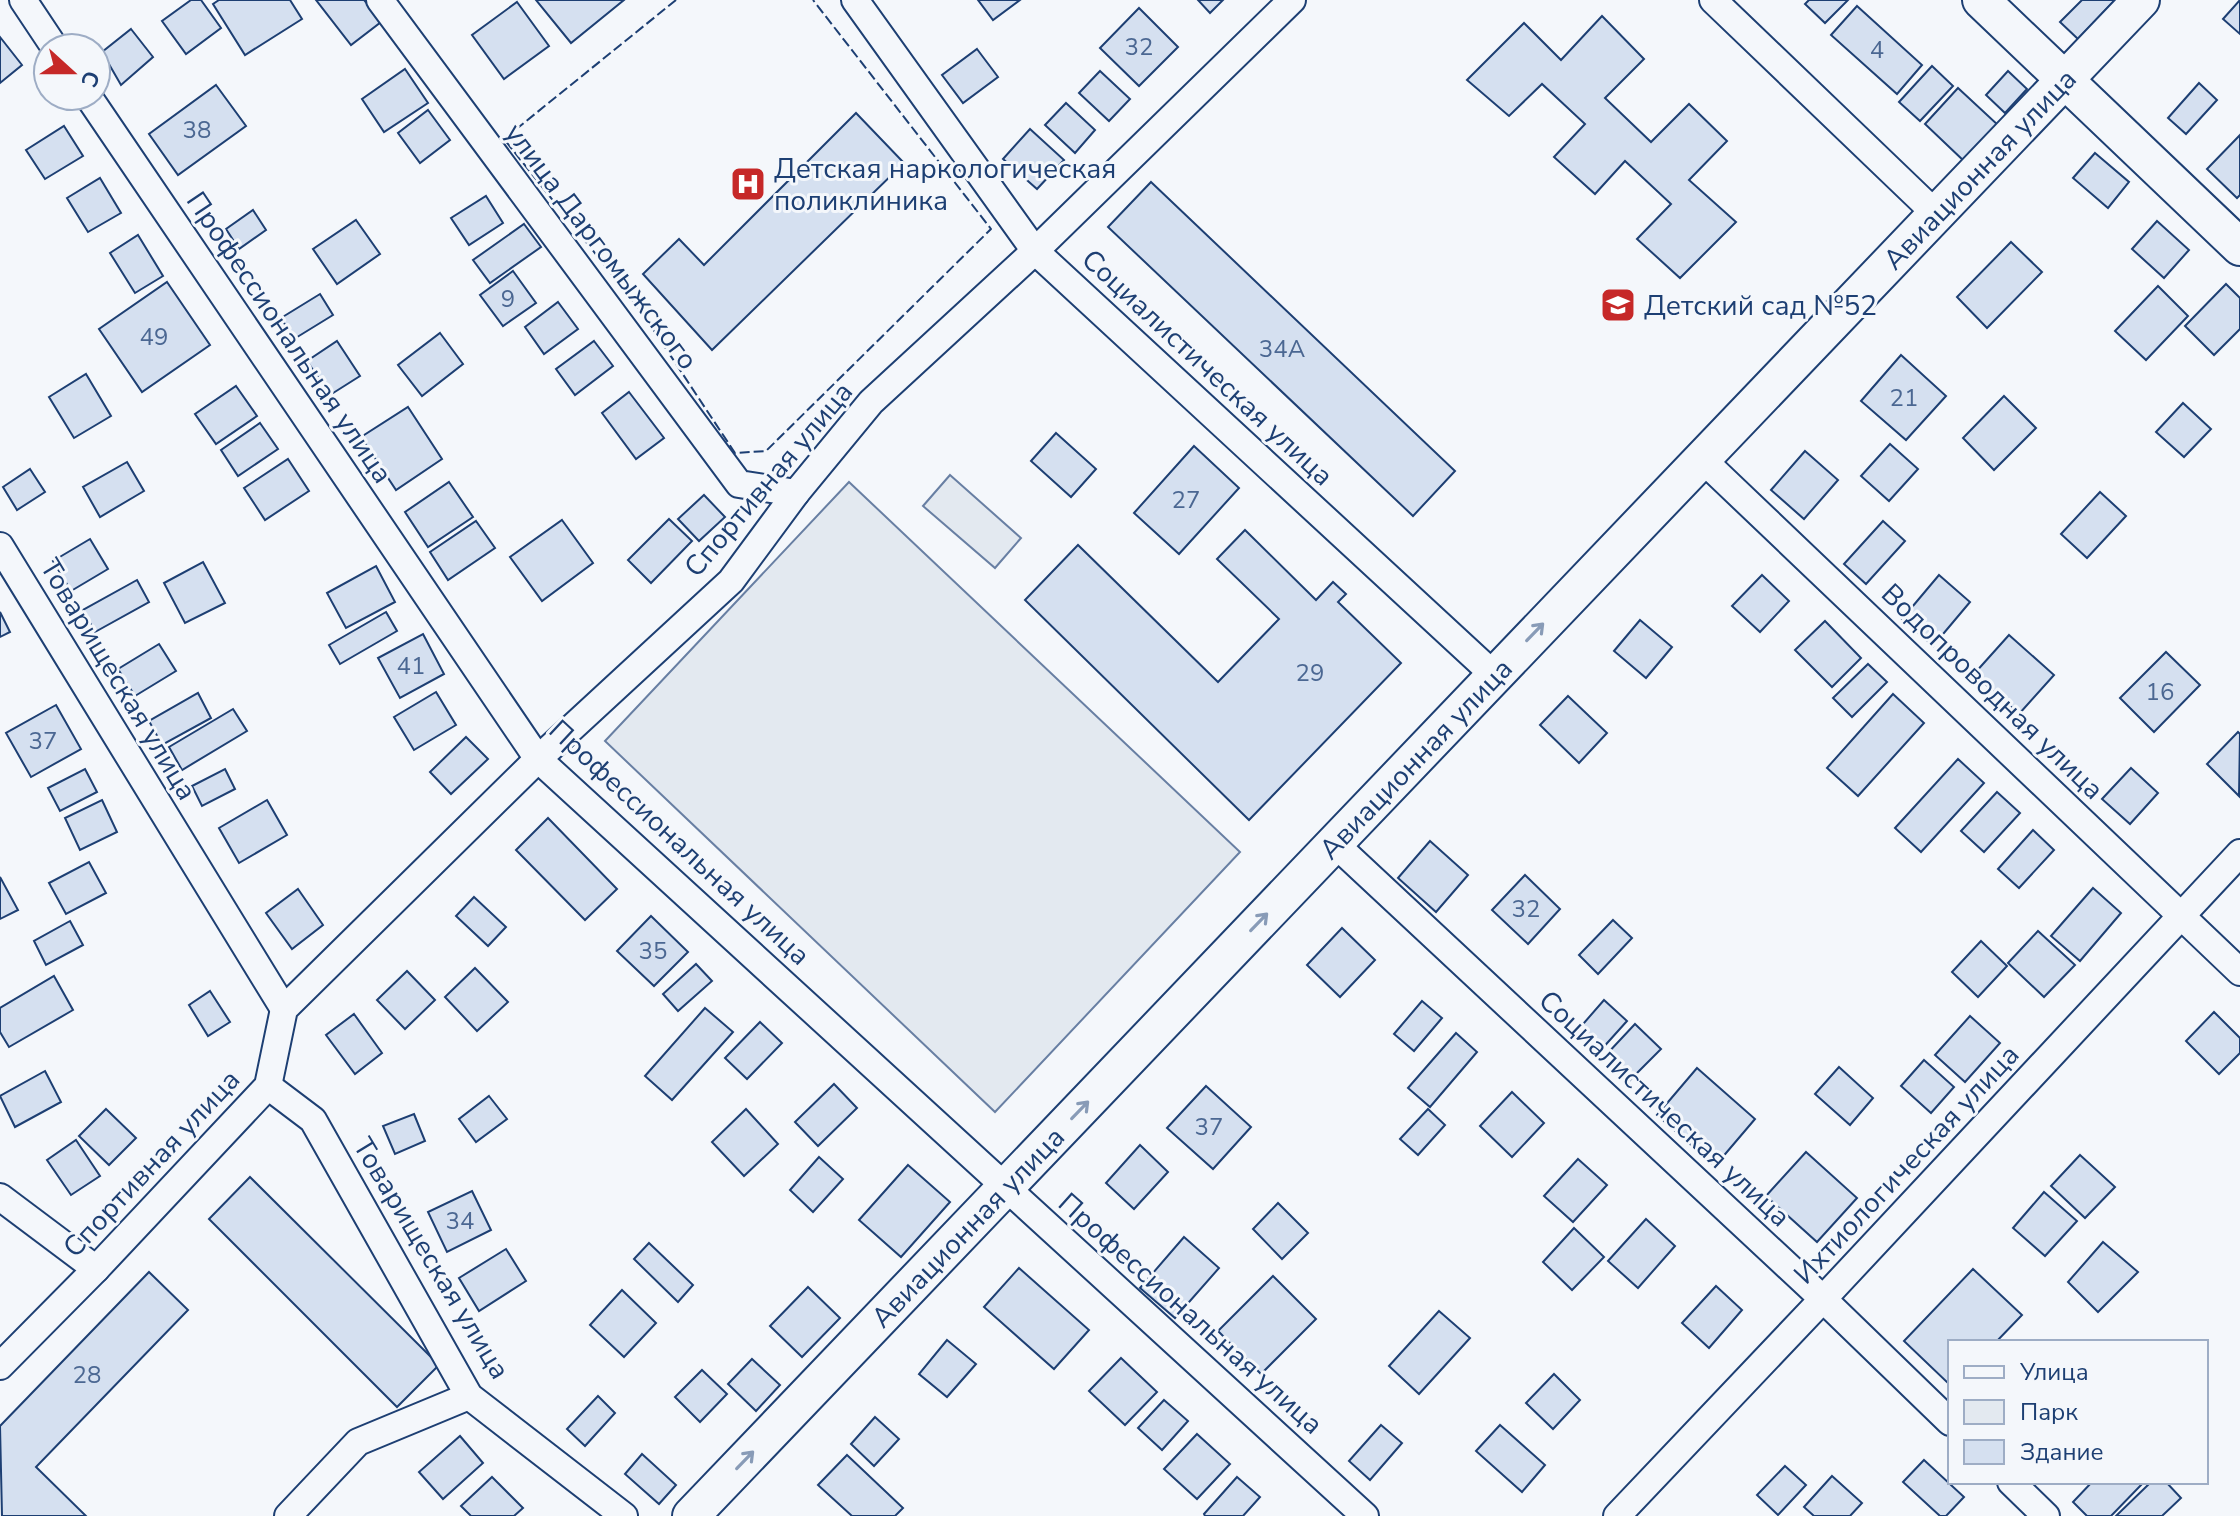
<svg xmlns="http://www.w3.org/2000/svg" width="2240" height="1516" font-family="'Nunito Sans',sans-serif">
<rect width="100%" height="100%" fill="#f4f7fb"/>
<g fill="#e3e9f0" stroke="#687fa3" stroke-width="2">
<polygon points="950,475 1021,538 995,568 923,506"/>
<polygon points="849,482 1240,852 995,1112 605,741"/>
</g>
<g fill="#d5e0f0" stroke="#1d3f73" stroke-width="2">
<polygon points="191,0 201,0 221,28 186,54 162,21"/>
<polygon points="219,0 290,0 302,19 245,55 213,4"/>
<polygon points="316,0 364,0 381,22 351,45"/>
<polygon points="536,0 624,0 571,43"/>
<polygon points="978,0 1020,0 993,20"/>
<polygon points="1198,0 1223,0 1210,13"/>
<polygon points="1809,0 1848,0 1825,23 1805,4"/>
<polygon points="2082,0 2115,0 2078,39 2060,22"/>
<polygon points="2240,0 2240,34 2223,19"/>
<polygon points="517,2 549,46 504,79 472,35"/>
<polygon points="1857,6 1922,65 1897,94 1831,35"/>
<polygon points="1139,8 1178,47 1139,86 1100,48"/>
<polygon points="1602,16 1644,59 1605,98 1651,142 1689,104 1727,141 1689,180 1736,222 1680,278 1637,239 1671,204 1625,161 1595,194 1554,157 1585,124 1542,84 1509,116 1467,80 1524,23 1561,60"/>
<polygon points="131,29 153,57 121,85 102,52"/>
<polygon points="0,37 22,65 0,83"/>
<polygon points="977,49 998,77 963,103 942,75"/>
<polygon points="1932,66 1953,86 1920,121 1899,102"/>
<polygon points="405,69 428,103 384,132 362,99"/>
<polygon points="1100,71 1130,99 1109,121 1079,93"/>
<polygon points="2008,71 2027,89 2005,113 1986,95"/>
<polygon points="2199,83 2217,100 2186,134 2168,118"/>
<polygon points="216,85 246,126 178,175 149,134"/>
<polygon points="1958,88 1999,126 1965,162 1925,124"/>
<polygon points="1066,103 1095,130 1075,153 1045,125"/>
<polygon points="428,110 450,140 420,163 398,133"/>
<polygon points="856,113 904,163 712,350 643,274 679,239 704,265"/>
<polygon points="64,126 83,156 45,179 26,150"/>
<polygon points="1030,129 1064,160 1037,189 1003,159"/>
<polygon points="2240,135 2240,195 2237,198 2207,169"/>
<polygon points="2095,153 2129,182 2108,208 2073,178"/>
<polygon points="100,178 121,213 88,232 67,198"/>
<polygon points="1151,182 1455,471 1413,516 1108,227"/>
<polygon points="486,196 503,223 469,245 451,218"/>
<polygon points="253,210 266,230 239,249 226,229"/>
<polygon points="356,220 380,254 337,284 313,249"/>
<polygon points="2157,221 2189,250 2164,278 2132,249"/>
<polygon points="524,224 541,247 490,283 473,260"/>
<polygon points="138,235 163,276 135,293 110,253"/>
<polygon points="2011,242 2042,272 1987,328 1957,297"/>
<polygon points="513,271 536,303 503,326 480,295"/>
<polygon points="167,282 210,345 142,392 99,329"/>
<polygon points="2226,284 2240,298 2240,329 2214,355 2185,326"/>
<polygon points="2158,286 2188,316 2146,360 2115,331"/>
<polygon points="320,294 333,315 294,339 281,318"/>
<polygon points="558,302 578,329 544,354 525,327"/>
<polygon points="440,333 463,364 422,396 398,365"/>
<polygon points="337,341 360,376 330,395 307,361"/>
<polygon points="594,341 613,366 575,395 556,369"/>
<polygon points="1901,355 1946,396 1906,440 1861,401"/>
<polygon points="86,374 111,416 74,438 49,397"/>
<polygon points="236,386 257,416 216,444 195,414"/>
<polygon points="629,392 664,438 636,459 602,413"/>
<polygon points="2004,396 2036,428 1994,470 1963,438"/>
<polygon points="2183,403 2211,429 2184,457 2156,432"/>
<polygon points="408,407 442,459 396,490 361,437"/>
<polygon points="260,423 278,449 238,476 221,450"/>
<polygon points="1056,433 1096,469 1071,497 1031,461"/>
<polygon points="1890,444 1918,469 1889,501 1861,476"/>
<polygon points="1194,446 1239,488 1179,554 1134,513"/>
<polygon points="1805,451 1838,480 1804,519 1771,490"/>
<polygon points="288,459 309,491 265,520 244,488"/>
<polygon points="127,462 144,491 100,517 83,487"/>
<polygon points="30,469 45,492 17,510 3,487"/>
<polygon points="449,482 473,517 428,547 405,512"/>
<polygon points="2100,492 2126,516 2087,558 2061,534"/>
<polygon points="704,495 725,517 699,541 678,519"/>
<polygon points="669,519 692,541 651,583 628,560"/>
<polygon points="562,520 593,563 542,601 510,557"/>
<polygon points="476,521 495,548 448,580 430,552"/>
<polygon points="1883,521 1905,541 1866,584 1844,564"/>
<polygon points="1245,530 1316,600 1333,582 1346,594 1338,602 1401,663 1249,820 1025,600 1078,545 1218,682 1279,619 1217,559"/>
<polygon points="90,539 108,569 71,591 53,561"/>
<polygon points="203,562 225,603 185,623 164,583"/>
<polygon points="376,566 395,602 346,628 327,593"/>
<polygon points="1762,575 1789,601 1760,632 1732,606"/>
<polygon points="1939,575 1970,602 1933,646 1902,619"/>
<polygon points="137,580 149,602 95,632 83,610"/>
<polygon points="0,612 10,632 0,637"/>
<polygon points="386,612 397,631 340,664 329,645"/>
<polygon points="1640,620 1672,647 1646,678 1614,651"/>
<polygon points="1825,621 1861,658 1832,687 1795,650"/>
<polygon points="423,634 444,674 400,698 378,658"/>
<polygon points="2009,635 2054,675 2019,714 1974,674"/>
<polygon points="159,644 176,671 135,696 118,669"/>
<polygon points="2166,652 2200,685 2154,732 2120,698"/>
<polygon points="1868,664 1887,682 1852,717 1833,698"/>
<polygon points="436,692 456,725 414,750 394,717"/>
<polygon points="198,693 211,718 162,745 149,721"/>
<polygon points="1893,694 1924,723 1858,796 1827,768"/>
<polygon points="1568,696 1607,733 1579,763 1540,725"/>
<polygon points="56,705 81,749 31,777 6,733"/>
<polygon points="233,709 247,731 182,770 169,747"/>
<polygon points="2238,732 2240,734 2239,796 2207,764"/>
<polygon points="466,737 488,759 451,794 430,772"/>
<polygon points="1958,759 1984,783 1921,852 1895,828"/>
<polygon points="2131,768 2158,793 2130,824 2102,799"/>
<polygon points="85,769 97,792 60,811 48,788"/>
<polygon points="225,769 235,789 202,806 192,786"/>
<polygon points="1997,792 2020,813 1984,852 1961,831"/>
<polygon points="102,800 117,832 80,850 65,818"/>
<polygon points="267,800 287,835 239,863 219,828"/>
<polygon points="548,818 617,889 585,920 516,850"/>
<polygon points="2033,830 2054,850 2019,888 1998,869"/>
<polygon points="1430,841 1468,875 1436,912 1398,878"/>
<polygon points="89,862 106,893 66,914 49,883"/>
<polygon points="1525,875 1560,909 1528,944 1492,910"/>
<polygon points="0,877 18,910 0,919"/>
<polygon points="2093,888 2121,913 2080,961 2051,936"/>
<polygon points="298,889 323,925 292,949 266,913"/>
<polygon points="474,897 506,927 488,946 456,916"/>
<polygon points="651,916 688,952 654,986 617,951"/>
<polygon points="1613,920 1632,938 1598,974 1579,955"/>
<polygon points="70,921 83,945 46,965 34,941"/>
<polygon points="1342,928 1375,960 1340,997 1307,965"/>
<polygon points="2038,931 2075,965 2044,997 2008,963"/>
<polygon points="1981,941 2007,966 1978,997 1952,972"/>
<polygon points="696,964 712,981 678,1011 663,994"/>
<polygon points="475,968 508,1002 477,1031 445,997"/>
<polygon points="407,971 435,1000 405,1029 377,1000"/>
<polygon points="54,976 73,1010 9,1047 0,1032 0,1008"/>
<polygon points="210,991 230,1022 208,1036 189,1005"/>
<polygon points="1604,1000 1627,1021 1600,1051 1577,1031"/>
<polygon points="1422,1001 1442,1018 1414,1051 1394,1034"/>
<polygon points="705,1008 733,1032 672,1100 645,1076"/>
<polygon points="2214,1012 2240,1038 2240,1053 2219,1074 2186,1041"/>
<polygon points="354,1014 382,1053 355,1074 326,1035"/>
<polygon points="1970,1016 2000,1043 1965,1082 1935,1055"/>
<polygon points="760,1022 782,1043 747,1079 725,1058"/>
<polygon points="1635,1024 1661,1049 1630,1080 1605,1056"/>
<polygon points="1456,1033 1477,1052 1430,1107 1408,1088"/>
<polygon points="1924,1060 1954,1087 1931,1113 1901,1086"/>
<polygon points="1839,1067 1873,1098 1850,1125 1815,1094"/>
<polygon points="1697,1068 1755,1119 1715,1166 1657,1115"/>
<polygon points="45,1071 61,1102 15,1127 0,1096"/>
<polygon points="834,1084 857,1108 818,1146 795,1122"/>
<polygon points="1206,1086 1251,1127 1213,1169 1167,1128"/>
<polygon points="1512,1092 1544,1123 1512,1157 1480,1126"/>
<polygon points="489,1096 507,1119 476,1142 459,1119"/>
<polygon points="106,1109 136,1138 109,1165 79,1136"/>
<polygon points="746,1109 778,1144 744,1176 712,1142"/>
<polygon points="1428,1109 1445,1125 1418,1155 1400,1139"/>
<polygon points="414,1114 425,1141 395,1154 383,1126"/>
<polygon points="76,1140 100,1176 71,1195 47,1160"/>
<polygon points="1140,1145 1168,1172 1134,1209 1106,1183"/>
<polygon points="1806,1152 1857,1198 1817,1242 1766,1196"/>
<polygon points="2080,1155 2115,1187 2085,1218 2051,1186"/>
<polygon points="819,1157 843,1179 813,1212 790,1190"/>
<polygon points="1578,1159 1607,1185 1573,1222 1544,1196"/>
<polygon points="908,1165 950,1202 901,1257 859,1220"/>
<polygon points="250,1177 439,1365 397,1407 209,1219"/>
<polygon points="472,1191 491,1230 447,1252 428,1212"/>
<polygon points="2044,1192 2077,1221 2045,1256 2013,1228"/>
<polygon points="1278,1203 1308,1233 1282,1259 1253,1229"/>
<polygon points="1646,1219 1675,1246 1638,1288 1608,1261"/>
<polygon points="1574,1228 1604,1257 1572,1290 1543,1262"/>
<polygon points="1184,1237 1219,1268 1175,1318 1140,1288"/>
<polygon points="2103,1242 2138,1272 2098,1312 2068,1282"/>
<polygon points="649,1243 693,1285 678,1302 634,1259"/>
<polygon points="506,1249 526,1281 479,1311 459,1278"/>
<polygon points="1019,1268 1089,1330 1054,1369 984,1307"/>
<polygon points="1973,1269 2022,1315 1996,1342 1950,1342 1950,1385 1904,1341"/>
<polygon points="149,1272 188,1310 36,1467 86,1516 2,1516 0,1426"/>
<polygon points="1273,1276 1316,1319 1261,1374 1218,1331"/>
<polygon points="1716,1286 1742,1310 1709,1348 1682,1323"/>
<polygon points="808,1287 840,1318 802,1357 770,1326"/>
<polygon points="622,1290 656,1323 624,1357 590,1325"/>
<polygon points="1439,1311 1470,1338 1419,1394 1389,1366"/>
<polygon points="947,1340 976,1364 947,1397 919,1374"/>
<polygon points="1121,1358 1157,1392 1125,1425 1089,1391"/>
<polygon points="752,1359 780,1385 756,1411 728,1384"/>
<polygon points="702,1370 727,1394 700,1422 675,1397"/>
<polygon points="1554,1374 1580,1400 1553,1429 1526,1403"/>
<polygon points="598,1396 615,1413 585,1446 567,1429"/>
<polygon points="1164,1400 1188,1421 1162,1450 1138,1428"/>
<polygon points="875,1417 899,1439 874,1466 851,1444"/>
<polygon points="1381,1425 1402,1443 1370,1480 1349,1461"/>
<polygon points="1500,1425 1545,1465 1522,1492 1476,1451"/>
<polygon points="1197,1434 1230,1464 1197,1499 1164,1469"/>
<polygon points="460,1436 483,1463 443,1499 419,1472"/>
<polygon points="642,1454 676,1485 659,1504 625,1474"/>
<polygon points="847,1455 903,1508 895,1516 852,1516 818,1485"/>
<polygon points="1924,1460 1964,1497 1946,1516 1940,1516 1903,1482"/>
<polygon points="1785,1466 1806,1485 1778,1515 1757,1495"/>
<polygon points="1832,1476 1862,1503 1850,1516 1814,1516 1804,1507"/>
<polygon points="492,1477 523,1508 514,1516 471,1516 461,1506"/>
<polygon points="1237,1477 1260,1497 1243,1516 1205,1516 1204,1514"/>
<polygon points="2092,1482 2144,1482 2111,1516 2087,1516 2073,1502"/>
<polygon points="2151,1482 2166,1482 2181,1498 2162,1516 2116,1516"/>
</g>
<g fill="none" stroke-linecap="round" stroke-linejoin="round">
<defs>
<g id="street">
<polyline points="23,0 55,48"/>
<polyline points="380,0 739,484 796,493"/>
<polyline points="855,0 1035,251 1494,675"/>
<polyline points="1713,0 1936,214"/>
<polyline points="88,96 538,759 1365,1516"/>
<polyline points="1701,458 2240,972"/>
<polyline points="0,546 284,1009"/>
<polyline points="1334,843 1823,1299 1950,1422"/>
<polyline points="268,1086 313,1120 469,1396 624,1516"/>
<polyline points="0,1197 96,1269"/>
<polyline points="0,1366 96,1269 268,1086 284,1009 538,759 731,581 796,493 871,402 1035,251 1292,0"/>
<polyline points="2011,1482 2046,1516"/>
<polyline points="288,1516 358,1442 469,1396"/>
<polyline points="1617,1516 1823,1299 2240,853"/>
</g>
<g id="secondary">
<polyline points="1981,0 2240,247"/>
<path id="s1" d="M691,1516L2141,0"/>
</g>
</defs>
<use href="#street" stroke="#1d3f73" stroke-width="30"/>
<use href="#secondary" stroke="#1d3f73" stroke-width="40"/>
<use href="#street" stroke="#f4f7fb" stroke-width="26"/>
<use href="#secondary" stroke="#f4f7fb" stroke-width="36"/>
<polyline stroke="#1d3f73" stroke-width="2" stroke-dasharray="10 4" stroke-linecap="butt" points="676,0 504,139 641,311 735,453 766,451 991,229 813,0"/>
</g>
<defs><path id="oneway-shaft" d="M-6 0H5M1.5-3L5.5 0L1.5 3" fill="none" stroke-width="1.6" stroke-linecap="round" stroke-linejoin="round" transform="scale(2)"/></defs>
<g stroke="#889bb7">
<use href="#oneway-shaft" transform="translate(1535 632) rotate(-46)"/>
<use href="#oneway-shaft" transform="translate(1259 922) rotate(-46)"/>
<use href="#oneway-shaft" transform="translate(1080 1110) rotate(-46)"/>
<use href="#oneway-shaft" transform="translate(745 1460) rotate(-46)"/>
</g>
<defs>
<symbol id="hospital-square" viewBox="-11 -11 22 22"><rect x="-9" y="-9" width="18" height="18" rx="4" fill="#c62828" stroke="#f4f7fb"/><path d="M-5-5h3v3.5h4V-5h3V5h-3V1.5h-4V5h-3Z" fill="#fff"/></symbol>
<symbol id="school-square" viewBox="-11 -11 22 22"><rect x="-9" y="-9" width="18" height="18" rx="4" fill="#c62828" stroke="#f4f7fb"/><path d="M0-5L7-2L0 1L-7-2ZM-4 1L0 2.5L4 1V4Q0 6-4 4Z" fill="#fff"/></symbol>
</defs>
<g fill-rule="evenodd">
<use href="#hospital-square" x="728" y="164" width="40" height="40"/>
<use href="#school-square" x="1598" y="285" width="40" height="40"/>
</g>
<g text-anchor="middle" stroke-width="6" stroke-linejoin="round" paint-order="stroke">
<g font-size="24" fill="#4b6792">
<text x="1139" y="55">32</text>
<text x="1877" y="58">4</text>
<text x="197" y="138">38</text>
<text x="508" y="307">9</text>
<text x="154" y="345">49</text>
<text x="1282" y="357">34А</text>
<text x="1904" y="406">21</text>
<text x="1186" y="508">27</text>
<text x="411" y="674">41</text>
<text x="1310" y="681">29</text>
<text x="2160" y="700">16</text>
<text x="43" y="749">37</text>
<text x="1526" y="917">32</text>
<text x="653" y="959">35</text>
<text x="1209" y="1135">37</text>
<text x="460" y="1229">34</text>
<text x="87" y="1383">28</text>
</g>
<g font-size="28" fill="#1d3f73" stroke="#f4f7fb" text-anchor="start">
<text x="774" y="178">Детская наркологическая<tspan x="774" dy="32">поликлиника</tspan></text>
<text x="1644" y="315">Детский сад №52</text>
</g>
<g font-size="28" fill="#1d3f73" stroke="#f4f7fb">
<text dy="10" stroke="none"><textPath href="#s1" startOffset="1864">Авиационная улица</textPath></text>
<text transform="translate(602 246) rotate(53)" y="10">улица Даргомыжского</text>
<text transform="translate(290 337) rotate(56)" y="10">Профессиональная улица</text>
<text transform="translate(1208 367) rotate(43)" y="10">Социалистическая улица</text>
<text transform="translate(768 479) rotate(-50)" y="10">Спортивная улица</text>
<text transform="translate(119 679) rotate(59)" y="10">Товарищеская улица</text>
<text transform="translate(1993 691) rotate(44)" y="10">Водопроводная улица</text>
<text dy="10" stroke="none"><textPath href="#s1" startOffset="1048">Авиационная улица</textPath></text>
<text transform="translate(680 842) rotate(43)" y="10">Профессиональная улица</text>
<text transform="translate(1665 1108) rotate(43)" y="10">Социалистическая улица</text>
<text transform="translate(151 1163) rotate(-47)" y="10">Спортивная улица</text>
<text transform="translate(1906 1164) rotate(-47)" y="10">Ихтиологическая улица</text>
<text dy="10" stroke="none"><textPath href="#s1" startOffset="400">Авиационная улица</textPath></text>
<text transform="translate(432 1258) rotate(59)" y="10">Товарищеская улица</text>
<text transform="translate(1191 1313) rotate(42)" y="10">Профессиональная улица</text>
</g>
</g>
<rect x="1948" y="1340" width="260" height="144" fill="#f4f7fb" stroke="#9eadc5" stroke-width="2"/>
<rect x="1964" y="1366" width="40" height="12" fill="#f4f7fb" stroke="#9eadc5" stroke-width="2"/>
<text x="2020" y="1380" font-size="24" fill="#1d3f73">Улица</text>
<rect x="1964" y="1400" width="40" height="24" fill="#e3e9f0" stroke="#9eadc5" stroke-width="2"/>
<text x="2020" y="1420" font-size="24" fill="#1d3f73">Парк</text>
<rect x="1964" y="1440" width="40" height="24" fill="#d5e0f0" stroke="#9eadc5" stroke-width="2"/>
<text x="2020" y="1460" font-size="24" fill="#1d3f73">Здание</text>
<g transform="translate(72 72) rotate(111)"><circle r="38" fill="#f4f7fb" stroke="#9eadc5" stroke-width="2"/>
<path d="M0-6L14 30L0 20L-14 30Z" fill="#c62828"/>
<text y="-12" font-size="22" font-weight="bold" text-anchor="middle" fill="#1d3f73">С</text>
</g>
</svg>
